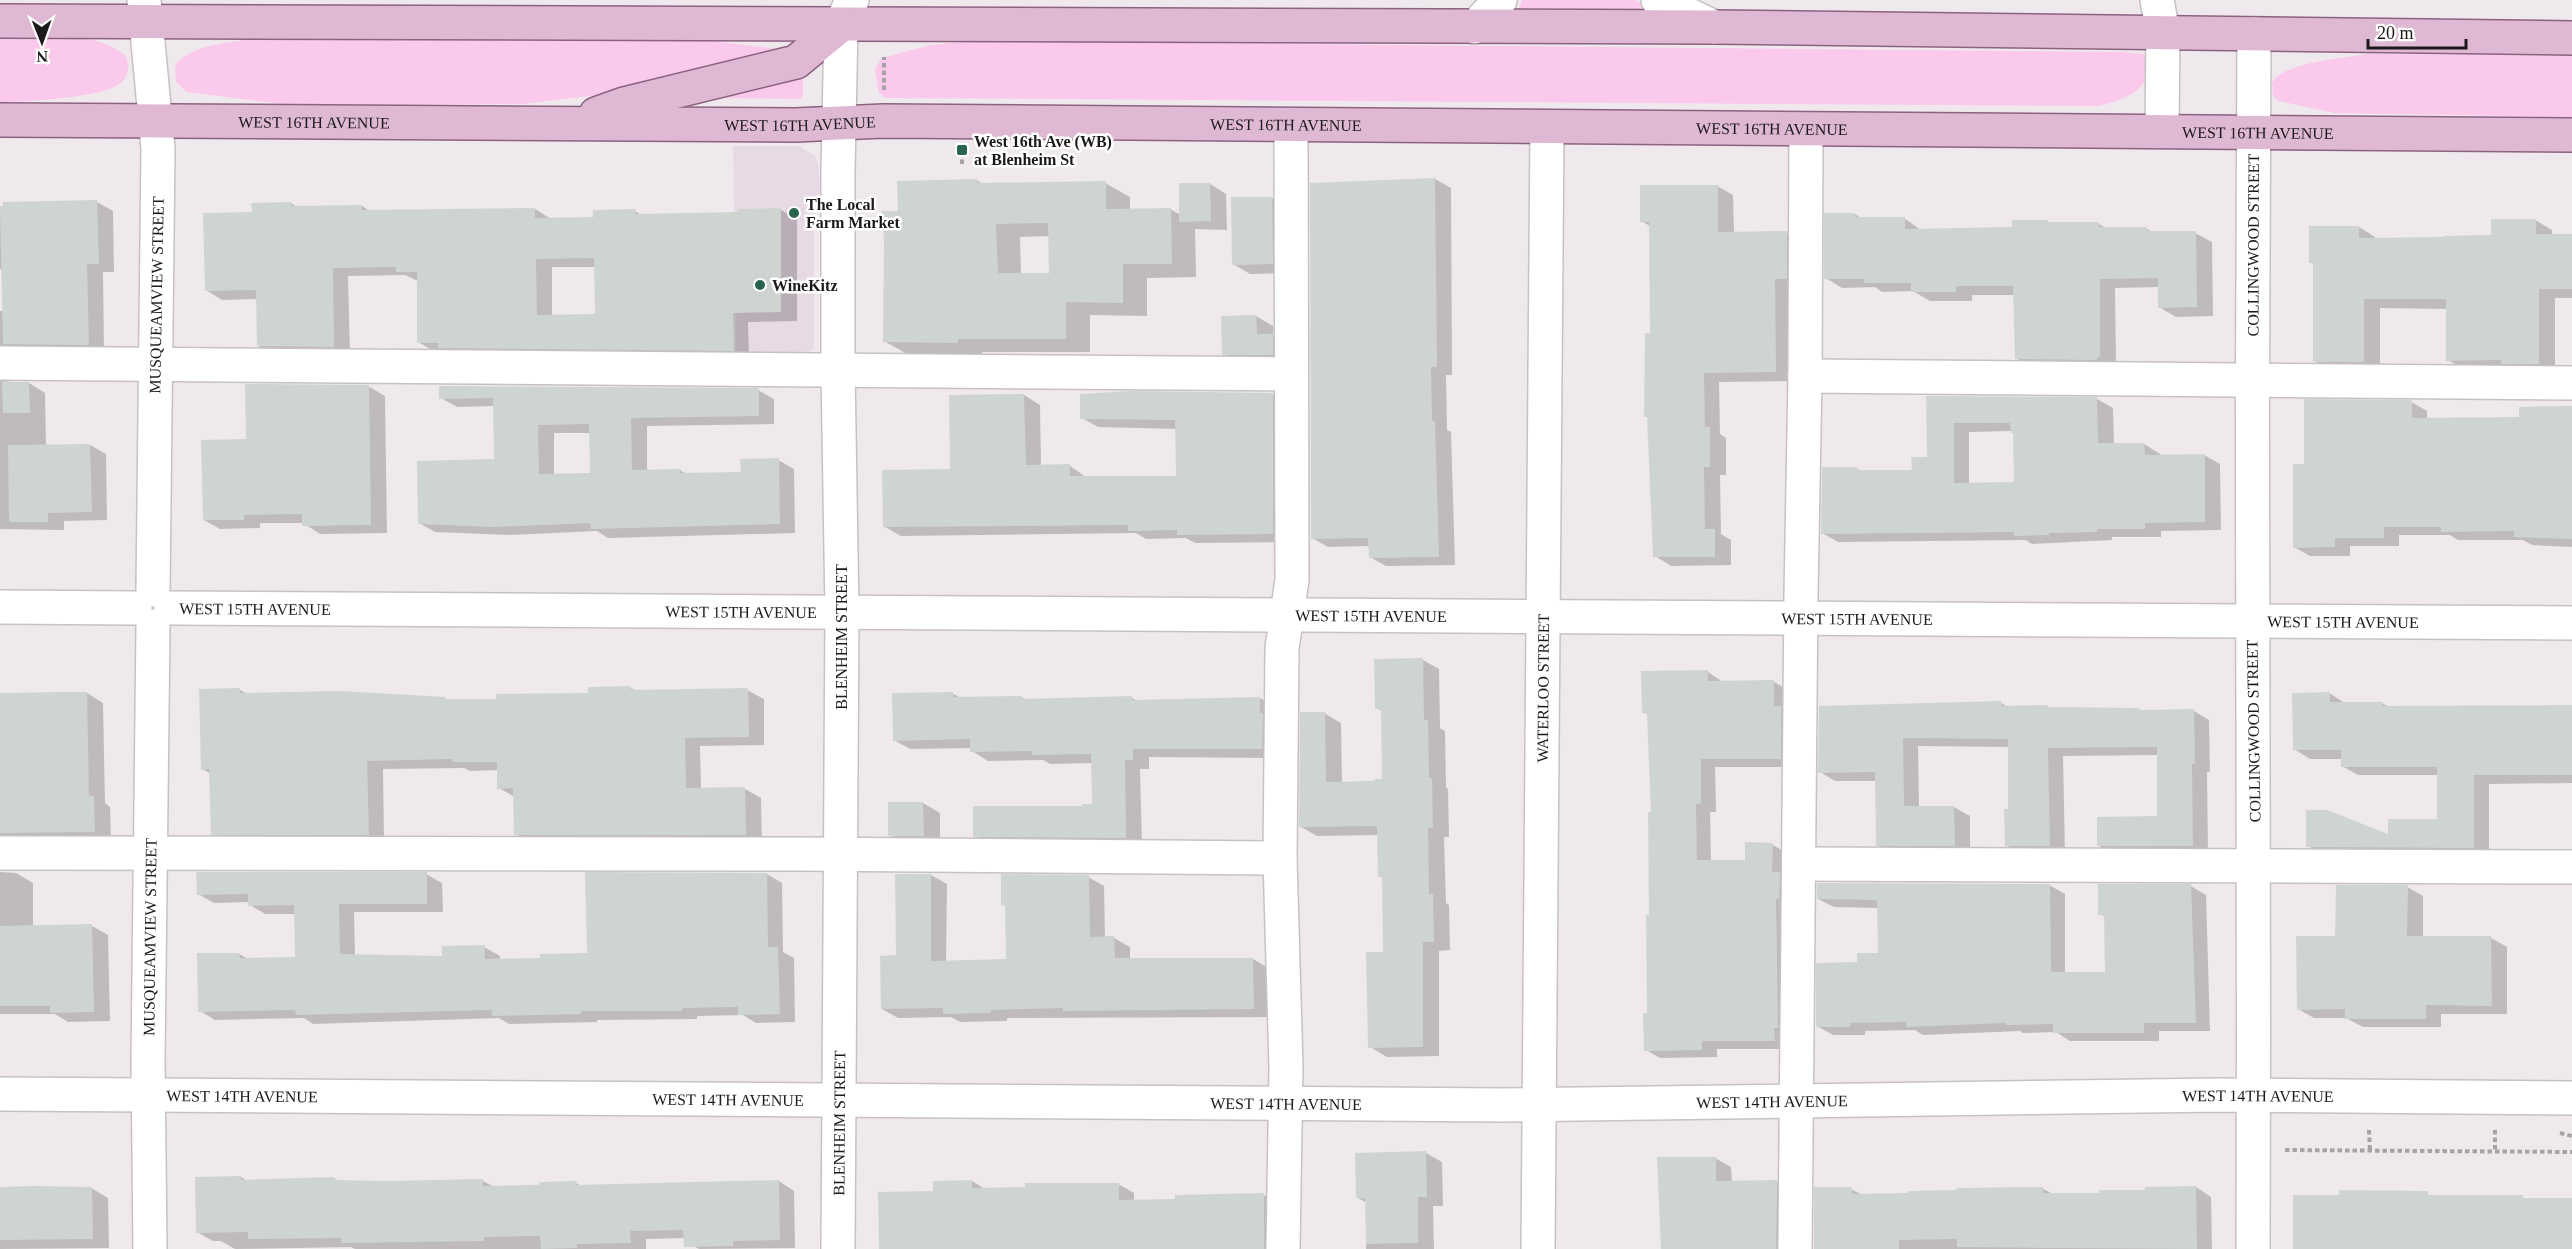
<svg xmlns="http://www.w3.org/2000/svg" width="2572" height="1249" font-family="Georgia,serif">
<rect width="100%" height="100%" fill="#efe9ed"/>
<polygon fill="#e8dae4" points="733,146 799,146 816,157 819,167 820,200 814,208 814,349 792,359 736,359"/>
<g fill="#fac9eb">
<polygon points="1522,0 1635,0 1643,5 1644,10 1519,8"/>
<path d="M0,36C40,36 94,29 126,56C129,65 129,75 122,82C106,98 24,102 0,102Z"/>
<path d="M259,38L712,41L779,49L624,92L522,104L298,106L187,92L176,82L175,66C191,43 233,43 259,38Z"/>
<path d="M974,41L2123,52L2143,54L2150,59C2152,90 2123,101 2097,106L890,98L884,97L879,93L875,69L882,58L931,45Z"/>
<path d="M2367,54L2572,55V117L2334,113L2279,101L2273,96L2272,83C2283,62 2345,58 2367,54Z"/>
<polygon points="803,74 803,96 799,99 706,98"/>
</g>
<g fill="#0003" fill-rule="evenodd">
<polygon points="1435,179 1451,188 1452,375 1446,375 1447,430 1451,432 1455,565 1386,566 1370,557 1370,546 1328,547 1312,538"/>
<path d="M976,180L985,185L1105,183L1130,197V210L1170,209L1181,215L1210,184L1226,194L1227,230L1195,229L1196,277L1147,278V316L1090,315V352H982V356L909,355L884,341L900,212ZM1050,236L1051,275H1021L1020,237Z"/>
<polygon points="1717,186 1733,195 1734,233 1786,233 1803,242 1792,381 1719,382 1720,434 1726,438 1726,475 1720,475 1721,534 1731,540 1731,565 1671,566 1655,556 1650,226 1641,221"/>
<polygon points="1272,198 1289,208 1289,273 1250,274 1233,264"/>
<polygon points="97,202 113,211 114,272 103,272 104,353 0,362 0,311 4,311 3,269 0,269 0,208 5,208 5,204"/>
<path d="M291,203L298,208L362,206L371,212L535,209L551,219L594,218V212L635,211L643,216L740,214V211L781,210L797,219V321L748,322L749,359L434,351L418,342V281L405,275L348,276L350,355H274L258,346L257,299L222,300L206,290L253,214ZM552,267H595L596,315L552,316Z"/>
<polygon points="1855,214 1862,219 1904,218 1921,230 2013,228 2047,221 2052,224 2099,224 2108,229 2147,229 2154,233 2195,233 2212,242 2213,316 2176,317 2159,307 2159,287 2115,288 2116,366 2033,368 2016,358 2015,295 1972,295 1972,301 1930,301 1913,291 1882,292 1875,287 1842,288 1826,278"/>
<polygon points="2535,220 2552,230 2552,236 2572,237 2572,298 2555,298 2555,372 2464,369 2448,360 2447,309 2380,308 2380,371 2331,370 2314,361 2314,264 2311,262 2359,227 2375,237 2375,239 2493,237"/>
<polygon points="1256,316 1273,326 1273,335 1289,345 1289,364 1240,363 1223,354"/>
<polygon points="0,381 29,383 45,393 46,446 90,445 106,454 107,520 64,521 64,530 0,529"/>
<polygon points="368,386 385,396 387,533 320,534 303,523 260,523 260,528 220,529 204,520 248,440"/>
<path d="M758,390L774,399V424L647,426V471L680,470L687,475L742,474L778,460L794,469L795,533L608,538L597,531L510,535L435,532L419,523L496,461L495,406L457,407L441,398ZM554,433H590L591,475H554Z"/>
<polygon points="1272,394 1288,403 1289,542 1195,543 1186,538 1146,539 1136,533 901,536 885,527 952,471 1024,395 1040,405 1041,466 1070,466 1086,477 1178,478 1177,429 1098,427 1082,418"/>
<path d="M1928,397L2097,399L2113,408L2114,444H2144L2160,454V456L2204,455L2220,464L2221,530L2161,531V537H2112V540L2032,544L2026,540L1838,542L1822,533L1856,468L1862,472H1913L1929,458ZM2011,431L2015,433V483L1969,484V432Z"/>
<polygon points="2411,402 2427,411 2427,419 2520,418 2572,407 2572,547 2532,545 2523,540 2458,540 2450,535 2399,535 2399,546 2350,546 2350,556 2310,556 2294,547 2305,465"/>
<polygon points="1423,660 1439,669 1440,728 1445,731 1446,787 1448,789 1449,837 1444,837 1446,903 1449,905 1450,950 1439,951 1439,1056 1387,1057 1370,1047 1385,953 1384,878 1379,876 1378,835 1317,836 1301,827 1324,713 1341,723 1342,783 1384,780 1382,711 1377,708"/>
<polygon points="1708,672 1723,682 1774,682 1789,690 1795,767 1715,767 1716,812 1710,812 1711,862 1746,861 1773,845 1788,854 1789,1049 1717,1049 1717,1057 1660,1058 1646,1050 1651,917 1651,760 1649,715 1643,712"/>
<polygon points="631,688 638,692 747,690 764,699 764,745 700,746 701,789 745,789 761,798 762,844 532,843 515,834 515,797 499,788 498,770 470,771 464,768 383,769 384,843 228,843 212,834 211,774 202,769 240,690 249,695 497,701 590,695"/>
<polygon points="87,693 103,703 105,803 110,807 111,840 0,853 0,695"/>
<polygon points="2329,693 2345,703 2382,703 2389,707 2572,706 2572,783 2489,784 2489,856 2324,856 2308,846 2390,836 2439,821 2438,775 2358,775 2342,766 2342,759 2310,759 2294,749"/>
<polygon points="953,694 961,698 1021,697 1026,700 1132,698 1138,701 1260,698 1276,708 1278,758 1149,757 1149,769 1140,769 1142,846 991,845 975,836 1093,806 1093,763 1050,764 1043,760 988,761 972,751 972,748 910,749 894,740"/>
<polygon points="2001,703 2008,707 2047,706 2051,708 2140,710 2143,712 2194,711 2209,720 2210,772 2207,772 2208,855 2114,855 2099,846 2158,818 2158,755 2063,756 2065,854 2022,854 2006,845 2010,810 2009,747 1918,746 1919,807 1954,807 1970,816 1970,854 1893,854 1877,845 1877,781 1835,781 1820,772 1820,707"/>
<polygon points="923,803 940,813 940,845 907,845 890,835 889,804"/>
<polygon points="0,872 16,873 33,883 33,927 92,926 108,935 110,1021 68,1022 55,1014 0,1014"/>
<polygon points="426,874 442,883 443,912 354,912 355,956 444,957 484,947 500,956 500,960 541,960 589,955 767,874 782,883 783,952 794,958 795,1022 756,1023 743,1015 697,1016 697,1019 597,1020 597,1022 509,1024 499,1018 313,1024 304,1018 215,1020 200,1011 239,954 248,959 296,959 295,914 265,914 250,905 250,902 214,903 198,894"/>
<polygon points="896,875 931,875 947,884 946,962 1007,961 1007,907 1003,905 1088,877 1104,886 1105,938 1114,938 1130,947 1130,959 1253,959 1268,968 1269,1017 1007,1018 1007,1021 960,1022 951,1017 898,1018 882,1009 898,957"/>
<polygon points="2049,885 2065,894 2065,973 2106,973 2105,917 2100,914 2191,886 2206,895 2210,1031 2159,1031 2159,1041 2070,1041 2056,1032 2023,1033 2020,1031 1923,1035 1915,1030 1865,1031 1865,1035 1833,1035 1817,1026 1859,964 1880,954 1879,908 1834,907 1818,899"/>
<polygon points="2407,887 2423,896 2423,937 2491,938 2507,947 2507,1014 2441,1014 2441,1027 2363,1027 2346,1018 2314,1018 2298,1009 2337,937"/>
<polygon points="1426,1153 1442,1162 1443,1206 1433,1206 1434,1249 1366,1249 1367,1203 1358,1198"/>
<polygon points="1715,1158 1731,1167 1732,1182 1776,1181 1792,1190 1792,1249 1662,1249"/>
<polygon points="241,1177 247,1181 335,1179 340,1182 483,1181 494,1187 576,1183 581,1186 779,1181 794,1191 795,1248 699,1249 685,1241 685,1238 646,1239 646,1249 355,1249 351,1247 235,1249 221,1241 213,1241 197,1232"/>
<polygon points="972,1181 985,1189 1118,1184 1134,1193 1134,1202 1176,1201 1176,1197 1264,1195 1280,1204 1280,1249 881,1249 935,1192"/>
<polygon points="0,1187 91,1188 108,1198 109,1248 0,1249"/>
<polygon points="2196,1187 2211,1197 2212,1249 1815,1249 1851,1189 1862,1195 2043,1189 2053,1194 2147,1192"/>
</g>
<g fill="#ced5d1" fill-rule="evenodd">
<polygon points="1435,178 1437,367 1431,367 1432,421 1435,421 1439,557 1369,558 1368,538 1311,539 1310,183"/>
<path d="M977,179V183L1106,181V209L1171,208L1172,264H1123V303L1066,302V339H958V343L883,342L884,243L882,211H898L897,181ZM1048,223L1049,273H998L996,224Z"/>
<polygon points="1179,183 1210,183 1211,221 1179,222"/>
<polygon points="1640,185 1718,185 1718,232 1787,231 1787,279 1775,279 1776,372 1704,373 1705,427 1710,427 1710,467 1704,467 1705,529 1715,529 1715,557 1653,557 1647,417 1644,417 1645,333 1650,333 1649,222 1640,222"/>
<polygon points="1231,197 1272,197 1273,264 1232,265"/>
<polygon points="97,200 99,264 87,264 89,345 3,344 0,206 3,206 3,202"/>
<path d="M291,202V206L362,205V210L535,208V218L593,217V210L635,209V214L738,212V209L781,208V312L733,313L734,351L438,348V343H417V272H396V267L333,268L334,347L257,346L256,290L205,291L203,213L252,212L251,203ZM594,258L595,314L537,315L536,259Z"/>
<polygon points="1824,213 1855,213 1855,217 1905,217 1905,229 2012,227 2012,220 2048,220 2048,222 2099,222 2099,227 2147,227 2147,231 2196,231 2197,307 2158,308 2158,278 2100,279 2100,357 2097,357 2097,360 2015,359 2013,286 1956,286 1956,292 1911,292 1911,283 1864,283 1864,279 1824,279"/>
<polygon points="2491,219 2536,219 2536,234 2572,234 2572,289 2539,289 2539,364 2501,364 2501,360 2446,361 2446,300 2443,299 2364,299 2364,362 2313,362 2313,263 2309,263 2309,226 2359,226 2359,238 2443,237 2443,236 2491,235"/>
<polygon points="1256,315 1257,334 1273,334 1273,355 1222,355 1221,316"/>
<polygon points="2,382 29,382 30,413 3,413"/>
<polygon points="245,384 369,385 371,525 302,526 302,514 244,515 244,520 203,520 201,440 246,439"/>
<path d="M439,386L759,388V416L631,418L632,470L680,469V473L741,472L740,459L779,458L780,524L591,529L590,523L493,527L418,524L417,461L494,459L493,398L439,399ZM589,424L590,473L539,474L538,425Z"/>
<polygon points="1130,391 1273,393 1273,534 1177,535 1177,530 1128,531 1128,525 883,527 882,470 950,469 949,395 1024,394 1026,465 1070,464 1070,476 1176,476 1175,420 1080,419 1080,394"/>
<path d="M1926,396L2097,397L2098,443H2144L2145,455L2205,454V522L2145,523V529H2097V532L2049,533V535L2014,536V532L1821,534L1822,467H1857V470H1912L1911,457H1927ZM1954,423H2010L2011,433H2013L2014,482L1954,483Z"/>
<polygon points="2304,399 2412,400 2412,418 2519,417 2519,407 2572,406 2572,539 2514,537 2514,531 2441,532 2441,527 2384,527 2384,538 2335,538 2335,547 2293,548 2293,464 2304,464"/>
<polygon points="90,444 92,512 48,513 48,522 9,522 8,445"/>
<polygon points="1423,658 1424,720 1428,720 1429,778 1432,778 1433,828 1428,828 1429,894 1433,894 1434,942 1423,942 1423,1047 1368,1048 1366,952 1383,952 1382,877 1378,877 1377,829 1376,826 1299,827 1300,712 1325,712 1326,782 1375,781 1375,779 1382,779 1381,709 1375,709 1374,659"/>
<polygon points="1708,670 1708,681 1774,680 1774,706 1781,706 1781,759 1701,759 1701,804 1696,804 1697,860 1745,860 1745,842 1773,843 1772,872 1780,872 1779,899 1776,899 1778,1028 1774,1028 1775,1041 1702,1041 1702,1050 1644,1051 1643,1013 1647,1013 1646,915 1649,915 1648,812 1651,812 1647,713 1642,713 1641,671"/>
<polygon points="631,686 631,690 748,688 749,737 685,738 686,788 745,787 746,835 514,835 513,788 497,789 497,762 452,762 452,759 367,761 369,835 211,835 209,769 201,770 199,689 240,688 240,693 341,691 446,697 446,699 496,699 496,694 588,693 588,687"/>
<polygon points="63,692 87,692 89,796 94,796 95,832 0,833 0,693"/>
<polygon points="953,692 953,697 1022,696 1022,699 1132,696 1132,700 1260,697 1260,713 1263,713 1262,749 1133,749 1133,760 1125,760 1126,838 973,837 973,806 1082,806 1082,804 1092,804 1091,754 1032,755 1032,751 970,752 970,739 893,741 892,693"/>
<polygon points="2330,692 2330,702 2383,702 2383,706 2572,705 2572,775 2474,775 2474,848 2306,847 2306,810 2327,810 2388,834 2388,819 2437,819 2437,767 2341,767 2341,750 2293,750 2292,693"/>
<polygon points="2001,701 2002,706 2047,705 2047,707 2140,708 2140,710 2194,709 2195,764 2192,764 2193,846 2097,846 2097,817 2157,816 2157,747 2048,748 2050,846 2005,846 2004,809 2008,809 2008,739 1903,738 1904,806 1954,806 1955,846 1876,846 1875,772 1818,773 1819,706"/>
<polygon points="888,802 923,802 924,836 888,836"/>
<polygon points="196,872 427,872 427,904 339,904 340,954 442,956 442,946 485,945 485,959 540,958 540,954 587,953 585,872 767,873 768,947 778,947 780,1014 738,1015 738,1007 682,1008 682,1011 581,1011 581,1014 492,1016 492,1010 296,1015 295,1010 198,1012 197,953 239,953 240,958 295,957 294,905 248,906 248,894 197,895"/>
<polygon points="895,874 931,874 931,961 1006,959 1005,905 1001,905 1001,874 1089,875 1090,937 1114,936 1115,958 1253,958 1254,1009 1063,1011 1063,1008 991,1010 991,1013 943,1014 943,1008 881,1009 880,956 896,955"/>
<polygon points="1817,883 2050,884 2051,972 2105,972 2104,915 2098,915 2098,884 2191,884 2196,1023 2144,1023 2144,1033 2053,1033 2053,1024 2006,1025 2006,1023 1906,1027 1906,1022 1850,1023 1850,1027 1816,1027 1816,963 1857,962 1857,953 1878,953 1877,900 1817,899"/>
<polygon points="2336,885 2408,885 2407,936 2491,936 2492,1006 2426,1005 2426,1019 2345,1019 2345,1009 2297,1010 2296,936 2335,936"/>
<polygon points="92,924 94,1012 50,1013 50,1006 0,1006 0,926"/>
<polygon points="1426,1151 1427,1197 1418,1197 1418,1243 1366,1244 1365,1198 1356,1198 1355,1153"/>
<polygon points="1657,1157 1716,1157 1716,1181 1777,1180 1776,1249 1661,1249"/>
<polygon points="241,1176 241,1180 335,1177 335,1180 388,1181 483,1179 483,1186 540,1185 539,1182 576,1181 576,1185 779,1180 780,1240 733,1241 733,1246 684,1247 683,1230 630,1231 631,1243 577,1244 577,1248 541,1249 540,1236 484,1237 484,1241 341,1243 341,1238 248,1239 248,1232 196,1233 195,1177"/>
<polygon points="972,1180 972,1188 1025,1187 1025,1183 1119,1183 1119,1200 1175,1199 1175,1195 1264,1193 1264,1249 879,1249 878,1192 933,1191 933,1181"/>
<polygon points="34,1186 92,1187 93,1239 0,1240 0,1187"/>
<polygon points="2196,1186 2197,1249 1957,1247 1957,1239 1899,1240 1899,1249 1814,1249 1814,1187 1852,1187 1852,1194 1908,1193 1908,1191 1956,1190 1956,1188 2043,1187 2043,1193 2099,1193 2099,1190 2145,1190 2145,1187"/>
<polygon points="2339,1190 2428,1191 2428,1195 2523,1195 2523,1198 2572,1198 2572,1249 2293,1249 2293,1195 2339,1195"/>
</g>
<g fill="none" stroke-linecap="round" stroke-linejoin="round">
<defs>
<g id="minor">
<polyline points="144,0 158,149 153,590"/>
<polyline points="1658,0 1714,27"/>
<polyline points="2157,0 2163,33 2162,130"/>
<polyline points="1475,27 1500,0"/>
<polyline points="0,363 1290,374"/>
<polyline points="1805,376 2572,383"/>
<polyline points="0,607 135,608"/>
<path id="s1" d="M171,608L2572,623"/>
<polyline points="0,853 799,854 1280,858"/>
<polyline points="1799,864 2572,867"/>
<path id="s2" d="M0,1094L1503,1105L2218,1095L2572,1098"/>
<path id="s3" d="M150,1249L148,1061L153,626"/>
<path id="s4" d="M838,1249L842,612L838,370V172L841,25L852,0"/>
<polyline points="1283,1249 1286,1067 1280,858 1282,648 1292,580 1291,126"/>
<path id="s5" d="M1538,1249L1547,127"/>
<polyline points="1795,1249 1801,594 1805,376 1806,130"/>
<path id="s6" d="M2253,1249C2255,844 2250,439 2254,34"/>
</g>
<g id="major">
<polyline points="0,21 1714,27 2572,38"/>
<polyline points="596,114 624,104 796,62 841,25"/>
<path id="s7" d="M0,120L796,125L883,121L2572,135"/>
</g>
</defs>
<use href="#minor" stroke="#c7c1c5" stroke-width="36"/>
<use href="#major" stroke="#8c6281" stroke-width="36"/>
<g stroke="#a7a2a5" stroke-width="4" stroke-dasharray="4.5 3" stroke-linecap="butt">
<polyline points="884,90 884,57"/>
<polyline points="962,164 962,153"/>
<polyline points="2369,1130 2370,1151"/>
<polyline points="2495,1130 2495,1152"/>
<polyline points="2560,1133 2572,1136"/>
<polyline points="2285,1150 2572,1152"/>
</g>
<use href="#minor" stroke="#fff" stroke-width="33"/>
<use href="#major" stroke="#dfb9d4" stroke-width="33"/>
</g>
<g fill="#29644e" stroke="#fff" stroke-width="2">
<rect x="956" y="144" width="12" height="12" rx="3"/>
<circle cx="794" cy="213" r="6"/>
<circle cx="760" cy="285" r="6"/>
</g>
<g text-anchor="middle" stroke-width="5" stroke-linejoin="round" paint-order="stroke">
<g font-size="16" fill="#1c191b" stroke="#fff">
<text dy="6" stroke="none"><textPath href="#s7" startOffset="314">WEST 16TH AVENUE</textPath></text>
<text dy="6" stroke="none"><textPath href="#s7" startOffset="800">WEST 16TH AVENUE</textPath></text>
<text dy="6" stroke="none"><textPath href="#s7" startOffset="1286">WEST 16TH AVENUE</textPath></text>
<text dy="6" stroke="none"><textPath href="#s7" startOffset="1772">WEST 16TH AVENUE</textPath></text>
<text dy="6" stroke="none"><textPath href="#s7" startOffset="2258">WEST 16TH AVENUE</textPath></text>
<text dy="6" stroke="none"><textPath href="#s6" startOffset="1004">COLLINGWOOD STREET</textPath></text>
<text transform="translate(156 295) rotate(-89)" y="6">MUSQUEAMVIEW STREET</text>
<text dy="6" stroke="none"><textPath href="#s1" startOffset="84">WEST 15TH AVENUE</textPath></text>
<text dy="6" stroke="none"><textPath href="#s1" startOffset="570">WEST 15TH AVENUE</textPath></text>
<text dy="6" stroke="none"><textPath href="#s1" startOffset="1200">WEST 15TH AVENUE</textPath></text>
<text dy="6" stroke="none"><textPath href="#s1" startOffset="1686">WEST 15TH AVENUE</textPath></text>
<text dy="6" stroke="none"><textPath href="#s1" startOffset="2172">WEST 15TH AVENUE</textPath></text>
<text transform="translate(841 637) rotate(-90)" y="6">BLENHEIM STREET</text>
<text dy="6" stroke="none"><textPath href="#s5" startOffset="561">WATERLOO STREET</textPath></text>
<text transform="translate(2253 731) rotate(-91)" y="6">COLLINGWOOD STREET</text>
<text dy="6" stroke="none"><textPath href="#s3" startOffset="312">MUSQUEAMVIEW STREET</textPath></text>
<text dy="6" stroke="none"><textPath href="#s2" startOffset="242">WEST 14TH AVENUE</textPath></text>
<text dy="6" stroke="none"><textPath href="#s2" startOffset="2258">WEST 14TH AVENUE</textPath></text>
<text dy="6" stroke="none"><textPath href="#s2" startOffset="728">WEST 14TH AVENUE</textPath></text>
<text dy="6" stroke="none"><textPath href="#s2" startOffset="1772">WEST 14TH AVENUE</textPath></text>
<text dy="6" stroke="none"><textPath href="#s2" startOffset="1286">WEST 14TH AVENUE</textPath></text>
<text dy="6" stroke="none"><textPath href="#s4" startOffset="126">BLENHEIM STREET</textPath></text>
</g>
<g font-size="16" font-weight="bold" fill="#1c191b" stroke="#fff" text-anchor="start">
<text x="974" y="147">West 16th Ave (WB)<tspan x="974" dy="18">at Blenheim St</tspan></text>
<text x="806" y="210">The Local<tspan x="806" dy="18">Farm Market</tspan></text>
<text x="772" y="291">WineKitz</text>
</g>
</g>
<g transform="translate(42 42) rotate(179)" stroke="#ffffff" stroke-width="4.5" paint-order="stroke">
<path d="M0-4.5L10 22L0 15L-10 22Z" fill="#1c191b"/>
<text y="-9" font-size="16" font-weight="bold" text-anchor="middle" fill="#1c191b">N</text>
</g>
<path d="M2368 39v9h98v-9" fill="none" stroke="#1c191b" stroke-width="3"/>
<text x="2377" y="39" font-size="18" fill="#1c191b" stroke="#ffffff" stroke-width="4.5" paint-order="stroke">20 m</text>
</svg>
